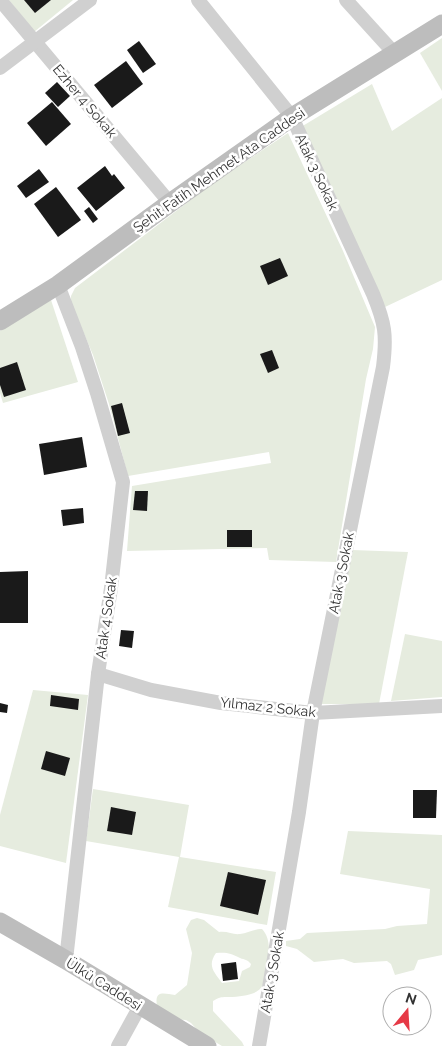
<svg xmlns="http://www.w3.org/2000/svg" width="442" height="1046" font-family="Raleway,sans-serif">
<rect width="100%" height="100%" fill="#fff"/>
<g fill="#e6ecdf" fill-rule="evenodd">
<polygon points="9,0 73,0 34,32"/>
<polygon points="442,38 442,91 420,53"/>
<polygon points="372,84 392,131 442,98 442,280 385,307 301,127"/>
<polygon points="288,133 343,251 375,327 373,349 366,379 336,562 269,560 267,548 127,551 132,486 271,463 269,452 128,476 109,404 93,355 71,303 71,296 75,288 209,186"/>
<polygon points="51,300 78,382 3,403 0,393 0,331"/>
<polygon points="352,550 408,552 379,704 319,704"/>
<polygon points="405,634 442,641 442,697 391,701"/>
<polygon points="33,690 88,695 66,863 0,846 0,815"/>
<polygon points="93,789 189,805 180,857 276,872 267,925 168,907 179,857 86,841"/>
<polygon points="348,831 442,835 442,955 418,960 414,970 395,975 391,964 387,961 354,963 343,959 314,962 297,949 286,946 286,941 300,939 307,933 385,929 397,926 427,924 430,889 340,874"/>
<path d="M197,918L204,920L219,932C228,931 233,935 240,934C248,933 254,929 262,929C269,936 270,948 268,958C265,988 265,994 232,997C224,997 220,996 213,1001V1011L242,1042L244,1046H222L200,1033L191,1023L186,1020L173,1019L157,1006C154,989 165,994 175,995L187,985L192,953L186,929L191,920ZM216,953C226,952 231,953 240,958C245,960 247,959 251,964L250,967L242,971L239,981L222,983C214,972 207,966 216,953Z"/>
</g>
<g fill="#1a1a1a">
<polygon points="24,0 51,0 35,13"/>
<polygon points="139,41 156,64 143,73 127,50"/>
<polygon points="126,61 143,84 112,108 94,85"/>
<polygon points="57,82 70,96 58,107 45,93"/>
<polygon points="52,102 71,124 46,146 27,123"/>
<polygon points="105,166 112,176 114,174 125,188 96,211 77,188"/>
<polygon points="39,169 49,182 26,198 17,186"/>
<polygon points="56,187 81,220 58,237 34,204"/>
<polygon points="89,207 98,219 93,223 84,211"/>
<polygon points="280,258 288,276 268,285 260,266"/>
<polygon points="272,350 279,368 268,373 260,354"/>
<polygon points="17,362 26,390 4,397 0,385 0,368"/>
<polygon points="122,403 130,433 118,436 111,406"/>
<polygon points="82,437 87,467 44,475 39,444"/>
<polygon points="135,491 148,491 147,511 133,510"/>
<polygon points="83,508 84,523 63,526 61,510"/>
<rect x="227" y="530" width="25" height="17"/>
<polygon points="28,571 28,623 0,623 0,572"/>
<polygon points="121,630 134,631 132,648 119,646"/>
<polygon points="51,695 79,699 78,710 50,706"/>
<polygon points="0,703 8,705 7,713 0,712"/>
<polygon points="46,751 70,758 65,776 41,769"/>
<polygon points="413,790 437,790 436,818 413,818"/>
<polygon points="111,807 136,812 132,835 107,831"/>
<polygon points="228,872 266,880 258,915 220,906"/>
<polygon points="236,962 238,979 223,981 221,964"/>
</g>
<g fill="none" stroke-linecap="round" stroke-linejoin="round">
<g stroke="#d0d0d0" stroke-width="14">
<polyline points="0,0 170,203"/>
<path d="M198,0L292,117L373,294C385,323 387,335 383,367L313,713L299,812L259,1046"/>
<polyline points="346,0 395,54"/>
<polyline points="0,68 90,0"/>
<polyline points="58,285 82,347 97,393 123,482 111,588 98,674 66,960"/>
<polyline points="98,674 151,690 221,703 313,713 442,706"/>
<polyline points="118,1046 140,1006"/>
</g>
<g stroke="#bdbdbd" stroke-width="19">
<polyline points="0,321 58,285 170,203 292,117 442,24"/>
<polyline points="0,922 66,960 207,1046"/>
</g>
</g>
<g text-anchor="middle" stroke-width="5" stroke-linejoin="round" paint-order="stroke">
<g font-size="14" fill="#333" stroke="#fff">
<text transform="translate(85 101) rotate(50)" y="5">Ezher 4 Sokak</text>
<text transform="translate(219 170) rotate(-35)" y="5">Şehit Fatih Mehmet Ata Caddesi</text>
<text transform="translate(317 172) rotate(65)" y="5">Atak 3 Sokak</text>
<text transform="translate(341 573) rotate(-79)" y="5">Atak 3 Sokak</text>
<text transform="translate(106 618) rotate(-82)" y="5">Atak 4 Sokak</text>
<text transform="translate(268 707) rotate(6)" y="5">Yılmaz 2 Sokak</text>
<text transform="translate(272 972) rotate(-80)" y="5">Atak 3 Sokak</text>
<text transform="translate(104 984) rotate(32)" y="5">Ülkü Caddesi</text>
</g>
</g>
<g transform="translate(407 1011) rotate(18)"><circle r="24" fill="#ffffff" stroke="#adadad"/>
<path d="M0-4L9 19L0 12L-9 19Z" fill="#e63946"/>
<text y="-8" font-size="14" font-weight="bold" text-anchor="middle" fill="#333333">N</text>
</g>
</svg>
